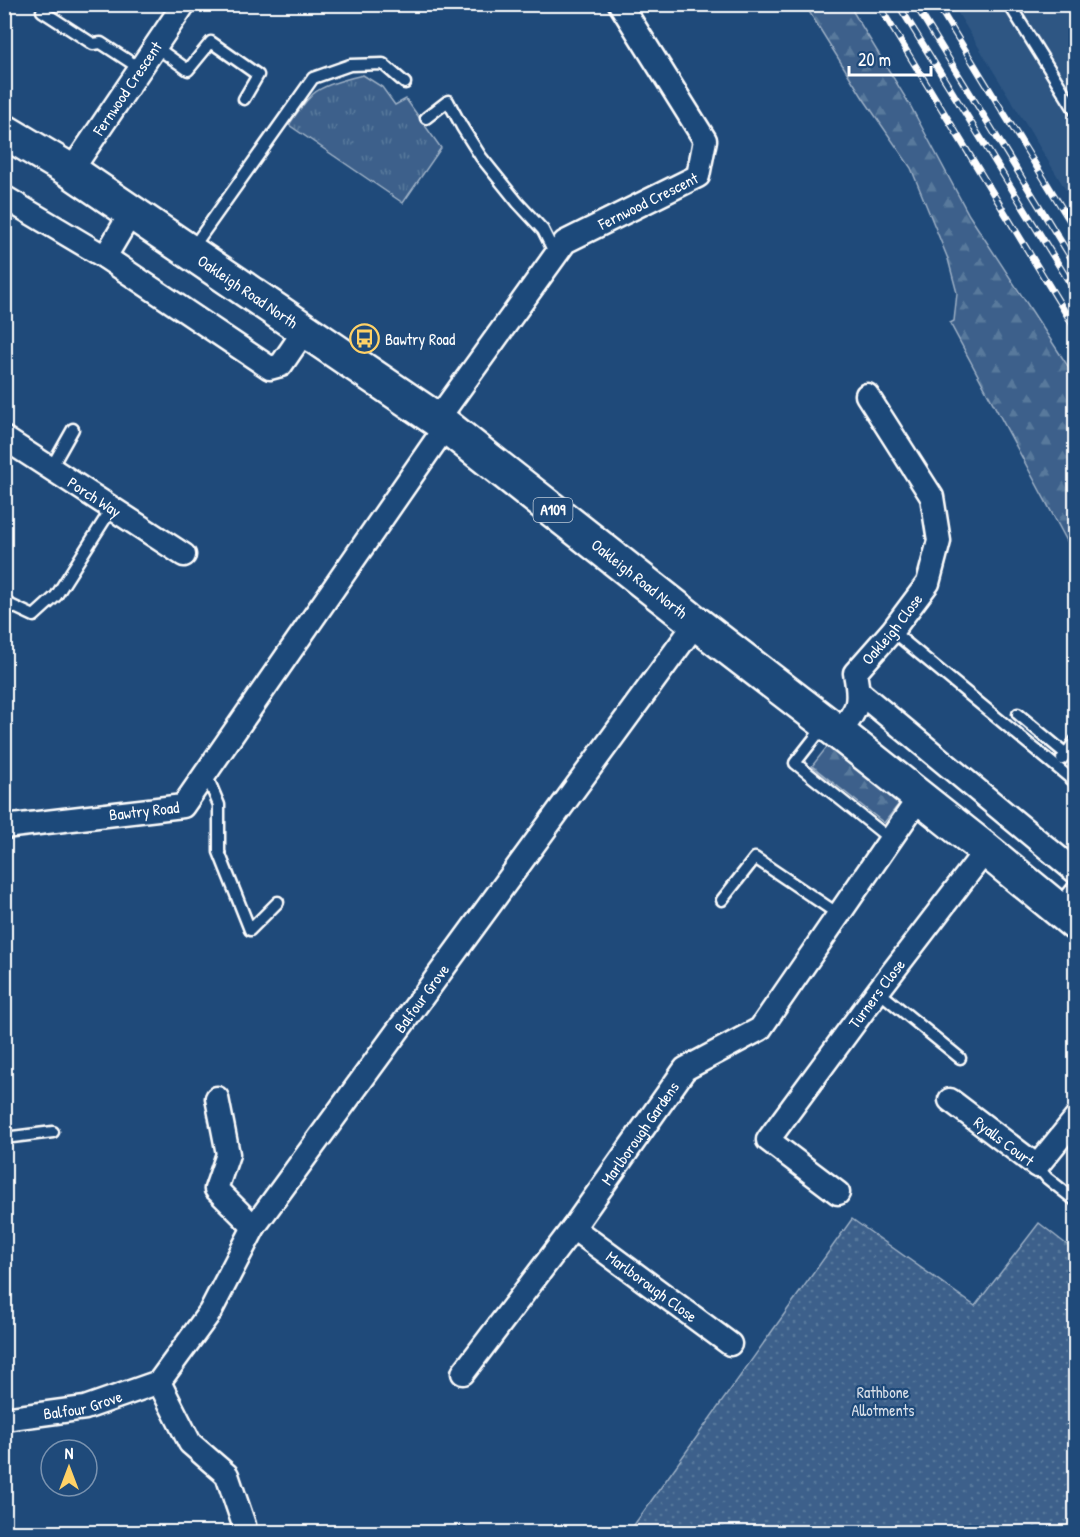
<svg xmlns="http://www.w3.org/2000/svg" width="1080" height="1537" font-family="'Patrick Hand',sans-serif">
<defs>
<pattern id="grass-tufts" width="24" height="20" patternUnits="userSpaceOnUse" patternTransform="scale(1.5)"><rect width="24" height="20" fill="#3c618b"/><path d="M3 7l-1-3M5 7V3M7 7l1-3M15 17l-1-3M17 17v-4M19 17l1-3" fill="none" stroke="#59799c"/></pattern>
<pattern id="forest-firs" width="22" height="20" patternUnits="userSpaceOnUse" patternTransform="scale(1.5)"><rect width="22" height="20" fill="#3c618b"/><path d="M5 1l3.5 6h-7zM16 11l3.5 6h-7z" fill="#59799c"/></pattern>
<pattern id="garden-dots" width="8" height="8" patternUnits="userSpaceOnUse" patternTransform="scale(1.5)"><rect width="8" height="8" fill="#3c618b"/><path d="M2 2h.1M6 6h.1" fill="none" stroke="#59799c" stroke-width="1.8" stroke-linecap="round"/></pattern>
</defs>
<rect width="100%" height="100%" fill="#1f4a7a"/>
<filter id="ink" filterUnits="userSpaceOnUse"><feTurbulence type="fractalNoise" baseFrequency=".0167" numOctaves="2"/><feDisplacementMap in="SourceGraphic" scale="12" xChannelSelector="R" yChannelSelector="G"/><feConvolveMatrix kernelMatrix="1 2 1 2 8 2 1 2 1" color-interpolation-filters="sRGB"/></filter>
<g filter="url(#ink)">
<polygon fill="#2e5683" points="953,5 1075,5 1075,205"/>
<path fill="url(#grass-tufts)" stroke="#9eb0c5" stroke-width="1.5" d="M363,75L382,87L395,105L406,99L441,148L403,203L289,125C296,114 304,103 313,94C323,85 350,78 363,75Z"/>
<g fill="url(#forest-firs)" stroke="#9eb0c5" stroke-width="1.5">
<polygon points="805,5 849,5 910,105 969,215 1075,377 1075,556 950,323 954,321 957,293 948,259 911,168 863,98"/>
<polygon points="830,743 902,800 884,823 812,766"/>
</g>
<polygon fill="url(#garden-dots)" stroke="#9eb0c5" stroke-width="1.5" points="852,1219 975,1306 1039,1223 1075,1251 1075,1532 629,1532"/>
<g fill="none" stroke-linecap="round" stroke-linejoin="round">
<defs>
<g id="service">
<polyline points="1009,4 1076,112"/>
<polyline points="42,11 93,44 101,43 141,69"/>
<polyline points="156,47 188,70 211,42 258,75 244,99"/>
<polyline points="426,118 448,101 462,127 481,157 518,203 543,230 555,254"/>
<polyline points="191,250 313,78 350,65 383,64 405,83"/>
<polyline points="51,468 73,429"/>
<polyline points="4,602 34,616 56,596 112,508"/>
<polyline points="892,631 1076,783"/>
<polyline points="1018,714 1066,754"/>
<polyline points="824,726 795,763 890,839"/>
<polyline points="1062,759 1076,740"/>
<polyline points="206,774 219,805 219,852 250,930 278,902"/>
<polyline points="722,900 755,858 838,914"/>
<polyline points="878,991 960,1058"/>
<polyline points="4,1138 53,1132"/>
<polyline points="1037,1166 1047,1178 1076,1201"/>
</g>
<g id="minor">
<path id="s1" d="M71,171L184,4"/>
<polyline points="4,197 105,257 270,368 281,365 305,330"/>
<polyline points="105,257 131,213"/>
<path id="s2" d="M437,420L565,242L698,176L705,140L620,4"/>
<path id="s3" d="M4,438L184,555"/>
<polyline points="859,692 1076,872"/>
<path id="s4" d="M839,733C858,708 861,705 855,673L892,631L928,583L939,541L932,497L867,395"/>
<path id="s5" d="M4,827L183,806L446,426"/>
<polyline points="1061,912 1076,893"/>
<polyline points="217,1098 228,1154 216,1189 254,1227"/>
<path id="s6" d="M950,1100L1037,1166L1076,1118"/>
<path id="s7" d="M838,1193L768,1140L878,991L986,850"/>
<path id="s8" d="M573,1228L730,1344"/>
<path id="s9" d="M463,1373L573,1228L685,1069L760,1029L919,798"/>
<polyline points="159,1382 190,1443 227,1475 244,1525"/>
<path id="s10" d="M4,1419L85,1408L159,1382L210,1312L254,1227L696,623"/>
</g>
<g id="primary">
<path id="s11" d="M4,131L71,171L446,426L696,623L839,733L986,850L1076,924"/>
</g>
</defs>
<use href="#service" stroke="#fff" stroke-width="15"/>
<use href="#minor" stroke="#fff" stroke-width="27"/>
<use href="#primary" stroke="#fff" stroke-width="38"/>
<use href="#service" stroke="#1f4a7a" stroke-width="10"/>
<use href="#minor" stroke="#1f4a7a" stroke-width="22"/>
<use href="#primary" stroke="#1f4a7a" stroke-width="33"/>
<defs>
<g id="rail">
<polyline points="878,4 1076,330"/>
<polyline points="898,4 1076,293"/>
<polyline points="915,4 1076,266"/>
<polyline points="937,4 1076,231"/>
</g>
</defs>
<use href="#rail" stroke="#fff" stroke-width="7"/>
<use href="#rail" stroke="#1f4a7a" stroke-width="4.5" stroke-dasharray="14" stroke-linecap="butt"/>
</g>
</g>
<defs>
<symbol id="bus-ring" viewBox="-11 -11 22 22"><circle r="9.5" fill="#1f4a7a" stroke="#ffd166" stroke-width="1.5"/><path d="M-5-6H5V4H4V6H2V4H-2V6H-4V4H-5ZM-3.5-4V0h7V-4ZM-3.5 1.2v1.5H-2V1.2ZM2 1.2v1.5H3.5V1.2Z" fill="#ffd166"/></symbol>
</defs>
<g fill-rule="evenodd">
<use href="#bus-ring" x="348" y="322" width="33" height="33"/>
</g>
<g text-anchor="middle" stroke-width="4.5" stroke-linejoin="round" paint-order="stroke">
<rect fill="#1f4a7a" stroke="#bcc9d7" stroke-width="1.5" x="533.5" y="498" width="39" height="24" rx="4.5"/>
<g font-size="15" font-weight="bold" fill="#fff">
<text x="553" y="515">A109</text>
</g>
<g font-size="16" fill="#fff" stroke="#1f4a7a">
<text dy="6" stroke="none"><textPath href="#s1" startOffset="100">Fernwood Crescent</textPath></text>
<text dy="6" stroke="none"><textPath href="#s2" startOffset="312">Fernwood Crescent</textPath></text>
<text dy="6" stroke="none"><textPath href="#s11" startOffset="292">Oakleigh Road North</textPath></text>
<text dy="6" stroke="none"><textPath href="#s3" startOffset="108">Porch Way</textPath></text>
<text dy="6" stroke="none"><textPath href="#s11" startOffset="778">Oakleigh Road North</textPath></text>
<text dy="6" stroke="none"><textPath href="#s4" startOffset="123">Oakleigh Close</textPath></text>
<text dy="6" stroke="none"><textPath href="#s5" startOffset="141">Bawtry Road</textPath></text>
<text dy="6" stroke="none"><textPath href="#s7" startOffset="270">Turners Close</textPath></text>
<text dy="6" stroke="none"><textPath href="#s10" startOffset="626">Balfour Grove</textPath></text>
<text dy="6" stroke="none"><textPath href="#s9" startOffset="298">Marlborough Gardens</textPath></text>
<text dy="6" stroke="none"><textPath href="#s6" startOffset="68">Ryalls Court</textPath></text>
<text dy="6" stroke="none"><textPath href="#s8" startOffset="98">Marlborough Close</textPath></text>
<text dy="6" stroke="none"><textPath href="#s10" startOffset="80">Balfour Grove</textPath></text>
</g>
<g font-size="16" fill="#fff" stroke="#1f4a7a" text-anchor="start">
<text x="385" y="345">Bawtry Road</text>
</g>
<g font-size="16" fill="#d8dfe8" stroke="#1f4a7a">
<text x="883" y="1398">Rathbone<tspan x="883" dy="18">Allotments</tspan></text>
</g>
</g>
<rect width="1080" height="1537" fill="none" stroke="#1f4a7a" stroke-width="24"/>
<rect x="12" y="12" width="1056" height="1513" fill="none" stroke="#fff" stroke-width="2" filter="url(#ink)"/>
<g transform="translate(69 1468)"><circle r="28" fill="#1f4a7a" stroke="#7992af" stroke-width="1.5"/>
<path d="M0-4.5L10 22L0 15L-10 22Z" fill="#ffd166"/>
<text y="-9" font-size="16" font-weight="bold" text-anchor="middle" fill="#ffffff">N</text>
</g>
<path d="M849 66v9h82v-9" fill="none" stroke="#ffffff" stroke-width="3"/>
<text x="858" y="66" font-size="18" fill="#ffffff" stroke="#1f4a7a" stroke-width="4.5" paint-order="stroke">20 m</text>
</svg>
